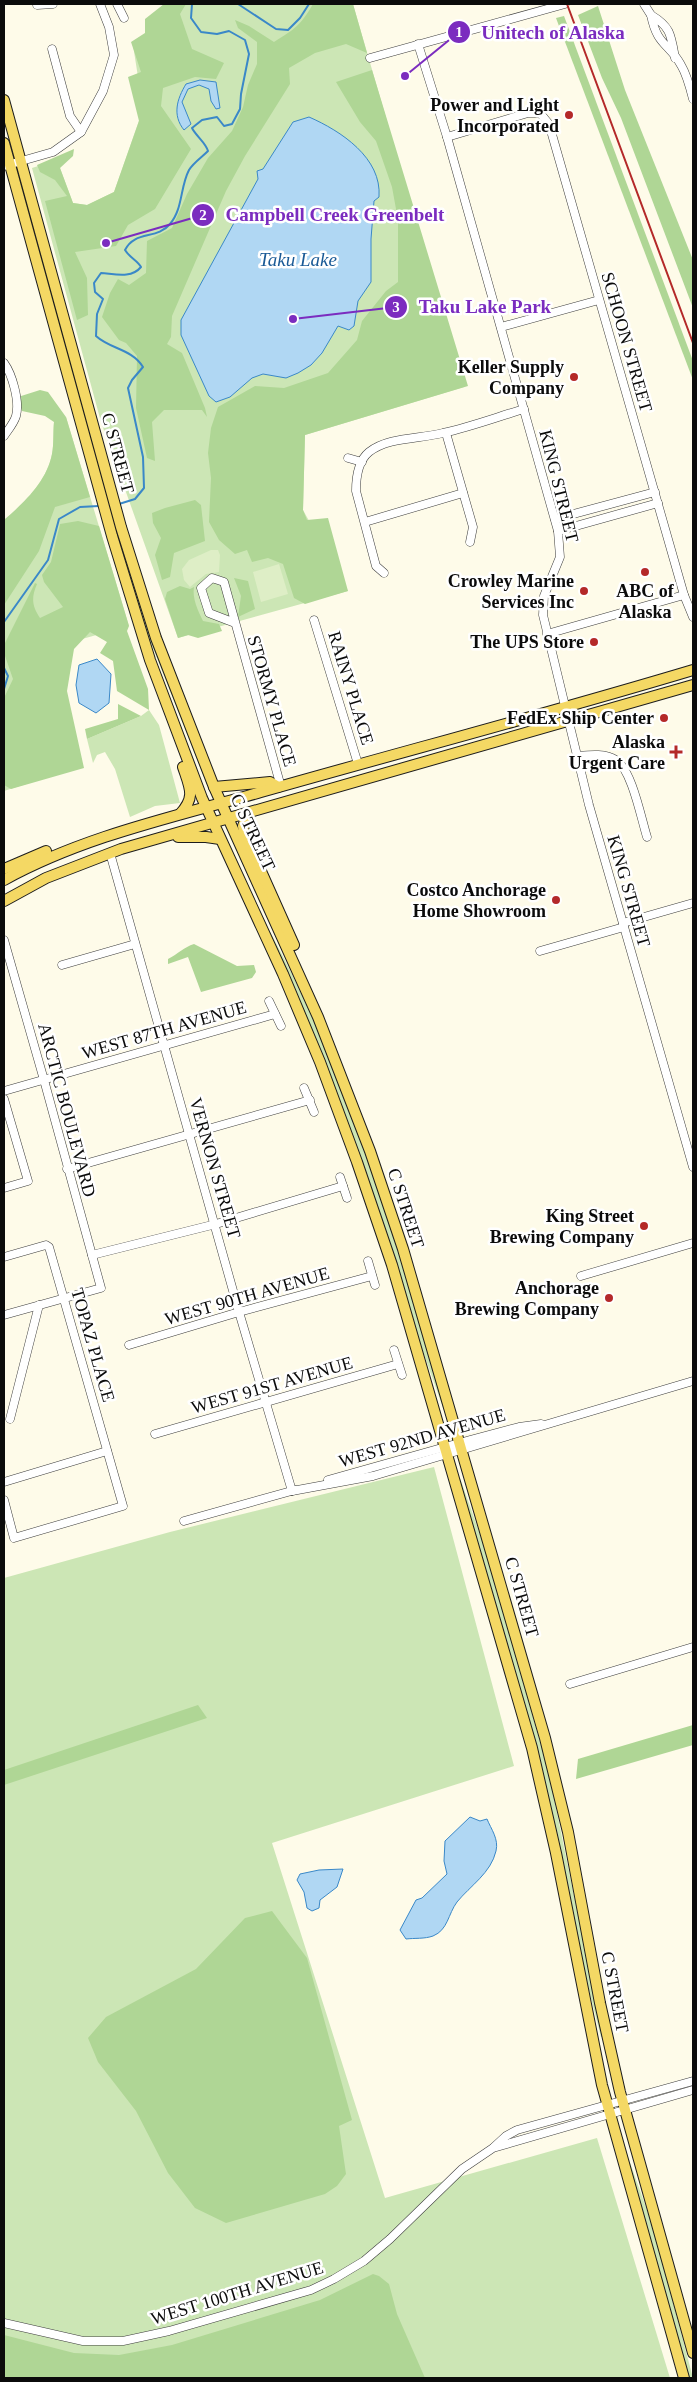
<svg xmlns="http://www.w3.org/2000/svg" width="697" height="2382" font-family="Georgia,serif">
<rect width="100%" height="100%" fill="#fefbe9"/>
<g fill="#cce6b5">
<polygon points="177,4 353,4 464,387 305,435 303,510 348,591 178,638 101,422 32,168 57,160 73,203 87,205 114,192 143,109 133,45"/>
<polygon points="32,229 42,258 83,408 81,408"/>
<path d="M66,417L129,626L64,644L29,783L4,791V520C24,503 47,481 52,454C54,444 53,432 54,422Z"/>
<path d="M113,520L115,521C141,613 172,696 208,784L207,785L142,620Z"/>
<polygon points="149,710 159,725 180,803 155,806 130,817 115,769 105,752 97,755 93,763 87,739 141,716"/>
<path d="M268,928C340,1060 385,1205 427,1348C431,1360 448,1409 446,1416L421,1346L364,1166L331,1077Z"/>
<polygon points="434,1467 514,1766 272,1843 385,2198 597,2138 670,2378 4,2378 4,1578 170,1532"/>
<polygon points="460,1478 488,1557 549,1774 603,2037 601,2037 584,1971 529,1720 458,1479"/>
<polygon points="623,2143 653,2227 693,2378 689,2378"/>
</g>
<g fill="#afd695">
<polygon points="164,4 186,4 180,14 192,49 224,63 216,79 195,77 163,88 161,106 191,149 155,209 128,225 116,246 75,252 87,278 88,315 77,320 45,201 67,196 55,180 40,172 37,165 74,149 73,156 60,168 73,203 87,205 114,192 139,121 128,77 141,72 131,42 145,33 145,19"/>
<path d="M313,4H353L367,53L346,44L315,53L289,68L290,84L245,156L226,191L172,316L171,337L167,344L182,353L205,408L207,417L202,410H164L152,422L155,461L147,458L136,408L137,356L126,343L119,340L102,317L110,293L118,279L129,285L146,273L147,241L172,228L187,194L208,158L232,131L243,107L248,85L257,64V42L238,28L235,20L249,26L274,42C296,28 300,26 313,4Z"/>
<polygon points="598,6 625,90 693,260 693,308 621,118 602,78 578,15"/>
<polygon points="564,16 693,361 693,380 556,18"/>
<polygon points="372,70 468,386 305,435 303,510 307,520 328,518 348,591 305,604 294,598 283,564 268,558 252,562 247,550 235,554 219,540 209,522 211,478 208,453 211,428 218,407 255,386 284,388 328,373 357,340 362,321 386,291 398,282 398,220 392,187 376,141 360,122 336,82"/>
<path d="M40,390L48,392L66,417L90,497L55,507L39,551L4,605V520C24,503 47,481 52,454C54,444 53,432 54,422L45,416L22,411L18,397Z"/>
<polygon points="195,500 201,505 205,541 174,553 170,577 162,580 155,555 161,538 153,523 152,513 165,508"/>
<path d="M78,521L99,526L129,626L127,631L148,689L149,710L117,691L113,661L100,653L107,642L90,632L74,649L67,691L84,768L11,789L4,785V698L13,679L4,653V645L35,583L37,584C31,598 32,606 40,618L63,607L44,582L42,575L51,562L60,524Z"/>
<polygon points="234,578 248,581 255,609 238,617 241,596"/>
<path d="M180,586L190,589L194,587C192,598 198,611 203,621L219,624L222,631L198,638L188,635L178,638L165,599L167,592Z"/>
<polygon points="118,704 141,716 87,739 85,729 118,719"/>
<path d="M194,944L237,966L254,965L256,972L252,978L201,992L188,957L168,964V959C178,954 184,947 194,944Z"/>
<polygon points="198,1705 207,1718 4,1785 4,1770"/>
<polygon points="693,1725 693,1745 576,1779 578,1759"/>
<polygon points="272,1911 307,1958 352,2120 339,2126 346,2174 337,2186 325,2194 226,2223 195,2208 168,2173 136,2111 98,2062 88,2038 106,2017 196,1969 245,1918"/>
<polygon points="373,2274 379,2276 389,2284 397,2314 425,2378 4,2378 4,2335 74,2353 119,2355 172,2345 320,2300"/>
</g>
<g fill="#deeec6">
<polygon points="211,550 218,550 220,555 219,572 206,574 190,587 184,580 182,569 189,560"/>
<polygon points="279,564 288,594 261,602 253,572"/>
</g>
<g fill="#b0d7f3" stroke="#3a88c8">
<path d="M200,80L216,82L220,108L216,109L211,101L209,89L199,85L188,89L182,102L191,124L184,130C172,115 177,99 186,84Z"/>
<path d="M309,117C341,131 382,158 379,197L374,201L371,239V282L358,301L354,326L349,330L338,326L322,353L311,365L298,373L286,378L263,374L252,378L230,397L216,402L209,396L181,335V320L258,179L257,171L263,169L293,122Z"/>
<polygon points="97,659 111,674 109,703 96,713 79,703 76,685 79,665"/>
<path d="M470,1817L480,1821L487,1819C491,1829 499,1839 496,1851C491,1873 470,1886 457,1902C448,1914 448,1930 433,1936C425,1939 414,1938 406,1939L400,1930L416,1900L422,1898L447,1874L444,1861L445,1841Z"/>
<polygon points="343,1869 337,1887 320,1900 319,1908 312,1911 307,1908 304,1892 297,1880 300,1874 319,1870"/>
</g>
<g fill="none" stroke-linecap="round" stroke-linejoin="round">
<g stroke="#3a88c8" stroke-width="2">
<polyline points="238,4 276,29 288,30 300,18 309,4"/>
<path d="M119,504L135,499L144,488L143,457L128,388L132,380L143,367C132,349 110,349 96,336L97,314L103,299L95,292L94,283L101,273C115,274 131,279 141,267C137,260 130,258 125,250C135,230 157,240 170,224C183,209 180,187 189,170C193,163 202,157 208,151C206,143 196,136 192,128L202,120L217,117L224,126L232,124L240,109L241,94L249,54L245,40L229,31L217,34L201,32L191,18L192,4"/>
<polyline points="4,622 48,560 59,519 80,507 99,506"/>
<polyline points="4,668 8,676 4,689"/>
</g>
<defs>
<g id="minor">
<polyline points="117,4 124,18"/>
<polyline points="644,4 651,15"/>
<polyline points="37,5 53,4"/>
<polyline points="418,44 447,137 558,531 560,557 544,596 543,615 589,805 693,1167"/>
<polyline points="52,49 70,116 81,132"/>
<polyline points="370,58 565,4"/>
<path d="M675,58C671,35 671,27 651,15C657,46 669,43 681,65C687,75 690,87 693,99"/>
<polyline points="447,137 528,113 540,113 549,124 684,595 693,617"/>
<polyline points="4,166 53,152 81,132 103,91 114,55 109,27 100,4"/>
<polyline points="501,327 599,300"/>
<path d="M4,363C12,374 20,401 16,416C14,423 8,430 4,436"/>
<polyline points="446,433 473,527 470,542"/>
<polyline points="348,458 362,462"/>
<polyline points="555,519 655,492"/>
<polyline points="365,522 463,493"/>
<polyline points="558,531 658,503"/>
<path d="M384,573L376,566L356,491C356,478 358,461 369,452C388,437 419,439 443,433C470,427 497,417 524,409"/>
<polyline points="314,620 358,764"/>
<polyline points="235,623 209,613 201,588 212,578 224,582 281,787"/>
<polyline points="547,634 684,595"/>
<path d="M577,756C589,755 605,753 616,760C632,770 641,818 647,837"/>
<polyline points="110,853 239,1312 292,1491"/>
<polyline points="623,923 693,903"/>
<polyline points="4,940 44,1080 101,1288 4,1315"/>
<polyline points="540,951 624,927"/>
<polyline points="62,965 135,944"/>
<polyline points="269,1001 281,1026"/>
<polyline points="304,1088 314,1112"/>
<polyline points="4,1091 275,1014"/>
<polyline points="4,1099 28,1181 4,1188"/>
<polyline points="67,1169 310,1100"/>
<polyline points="340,1177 347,1198"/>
<polyline points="92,1255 216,1224 343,1186"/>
<polyline points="4,1257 46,1245 49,1247 123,1506 14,1538 4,1500"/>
<polyline points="368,1261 375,1285"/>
<polyline points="581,1276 693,1243"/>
<polyline points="129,1345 239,1312 372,1276"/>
<polyline points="394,1350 402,1375"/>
<polyline points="10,1419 39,1305"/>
<polyline points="155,1434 398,1364"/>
<polyline points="328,1480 470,1440 519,1427 541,1424"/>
<polyline points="4,1482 107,1451"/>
<polyline points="292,1491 373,1476 693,1381"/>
<polyline points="184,1521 295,1490"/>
<polyline points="570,1684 693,1647"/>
<polyline points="494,2147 506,2136 517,2130 693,2081"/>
<polyline points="4,2323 83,2341 123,2341 169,2331 311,2290 334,2279 364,2261 390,2239 462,2169 493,2148 693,2090"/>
</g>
<g id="major">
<polyline points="4,100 121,527 156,638 214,787 318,1017 370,1151 403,1249 545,1738 568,1832 600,2003 620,2092 693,2353"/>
<polyline points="4,143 112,536 150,660 202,798 283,974 320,1062 357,1162 392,1265 532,1748 556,1853 602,2085 684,2378"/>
<polyline points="214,787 270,782 278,787"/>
<path d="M180,814C196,797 190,788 183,767"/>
<polyline points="248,814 243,826 244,833 294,945"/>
<polyline points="178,837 206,837 220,839"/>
<polyline points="4,869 46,851"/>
<path d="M4,880C84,836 174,817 261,792C405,751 550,713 693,670"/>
<polyline points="4,901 46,878 121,849 693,685"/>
</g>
</defs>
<use href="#minor" stroke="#3e3e3e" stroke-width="9"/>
<use href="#major" stroke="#1c1c1c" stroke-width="12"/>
<use href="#minor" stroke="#fff" stroke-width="8"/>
<use href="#major" stroke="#f4d864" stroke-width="10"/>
<polyline stroke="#b42929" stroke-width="2" points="567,4 693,343"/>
</g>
<g fill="#b42929" stroke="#fff" stroke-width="2">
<circle cx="569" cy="115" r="5"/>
<circle cx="574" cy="377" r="5"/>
<circle cx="645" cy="572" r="5"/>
<circle cx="584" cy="591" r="5"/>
<circle cx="594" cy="642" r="5"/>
<circle cx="664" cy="718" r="5"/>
<path d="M673.5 744.5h5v5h5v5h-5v5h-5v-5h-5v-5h5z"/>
<circle cx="556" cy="900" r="5"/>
<circle cx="644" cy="1226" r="5"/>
<circle cx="609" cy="1298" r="5"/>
</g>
<g text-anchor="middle" stroke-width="5" stroke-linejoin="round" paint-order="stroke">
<g font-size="18" font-weight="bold" fill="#0b0b0b" stroke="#fff" text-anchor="end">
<text x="559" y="111">Power and Light<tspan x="559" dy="21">Incorporated</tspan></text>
<text x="564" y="373">Keller Supply<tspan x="564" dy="21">Company</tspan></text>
<text x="574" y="587">Crowley Marine<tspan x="574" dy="21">Services Inc</tspan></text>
<text x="645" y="597" text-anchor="middle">ABC of<tspan x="645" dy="21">Alaska</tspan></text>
<text x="584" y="648">The UPS Store</text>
<text x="654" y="724">FedEx Ship Center</text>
<text x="665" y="748">Alaska<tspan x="665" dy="21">Urgent Care</tspan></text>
<text x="546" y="896">Costco Anchorage<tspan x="546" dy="21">Home Showroom</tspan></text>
<text x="634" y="1222">King Street<tspan x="634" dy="21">Brewing Company</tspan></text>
<text x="599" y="1294">Anchorage<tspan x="599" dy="21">Brewing Company</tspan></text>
</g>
<g font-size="18" fill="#0b0b0b" stroke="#fff">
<text transform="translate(627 342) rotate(74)" y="6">SCHOON STREET</text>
<text transform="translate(118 453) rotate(75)" y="6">C STREET</text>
<text transform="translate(559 486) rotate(76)" y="6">KING STREET</text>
<text transform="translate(351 688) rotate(73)" y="6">RAINY PLACE</text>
<text transform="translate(272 701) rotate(74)" y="6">STORMY PLACE</text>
<text transform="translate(253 832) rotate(65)" y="6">C STREET</text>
<text transform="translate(629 891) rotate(74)" y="6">KING STREET</text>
<text transform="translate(164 1030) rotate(-16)" y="6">WEST 87TH AVENUE</text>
<text transform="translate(67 1110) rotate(75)" y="6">ARCTIC BOULEVARD</text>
<text transform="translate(215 1168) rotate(74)" y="6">VERNON STREET</text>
<text transform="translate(406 1208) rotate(72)" y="6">C STREET</text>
<text transform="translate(247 1296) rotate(-16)" y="6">WEST 90TH AVENUE</text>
<text transform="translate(93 1345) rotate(74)" y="6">TOPAZ PLACE</text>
<text transform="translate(272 1385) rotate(-16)" y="6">WEST 91ST AVENUE</text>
<text transform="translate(422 1438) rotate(-16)" y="6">WEST 92ND AVENUE</text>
<text transform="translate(522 1597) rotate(74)" y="6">C STREET</text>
<text transform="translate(615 1992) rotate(79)" y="6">C STREET</text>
<text transform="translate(237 2293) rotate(-17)" y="6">WEST 100TH AVENUE</text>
</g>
<g font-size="19" font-style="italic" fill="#1a5a96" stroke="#fff">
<text x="298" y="266">Taku Lake</text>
</g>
</g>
<path fill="none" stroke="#7b2cbf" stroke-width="2" d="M405 76L459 32M106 243L203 215M293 319L396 307"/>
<g fill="#7b2cbf" stroke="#fff" stroke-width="2">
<circle cx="405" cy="76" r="5"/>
<circle cx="106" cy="243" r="5"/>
<circle cx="293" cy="319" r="5"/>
<circle cx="459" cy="32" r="12"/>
<circle cx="203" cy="215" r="12"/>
<circle cx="396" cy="307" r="12"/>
</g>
<g font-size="15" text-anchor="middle" font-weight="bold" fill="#fff">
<text x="459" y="37">1</text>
<text x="203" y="220">2</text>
<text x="396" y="312">3</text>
</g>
<g font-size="19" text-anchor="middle" font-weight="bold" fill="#7b2cbf" stroke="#fff" stroke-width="5" stroke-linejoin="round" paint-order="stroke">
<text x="553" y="39">Unitech of Alaska</text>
<text x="335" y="221">Campbell Creek Greenbelt</text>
<text x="485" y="313">Taku Lake Park</text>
</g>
<rect width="697" height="2382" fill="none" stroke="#0b0b0b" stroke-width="10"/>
</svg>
